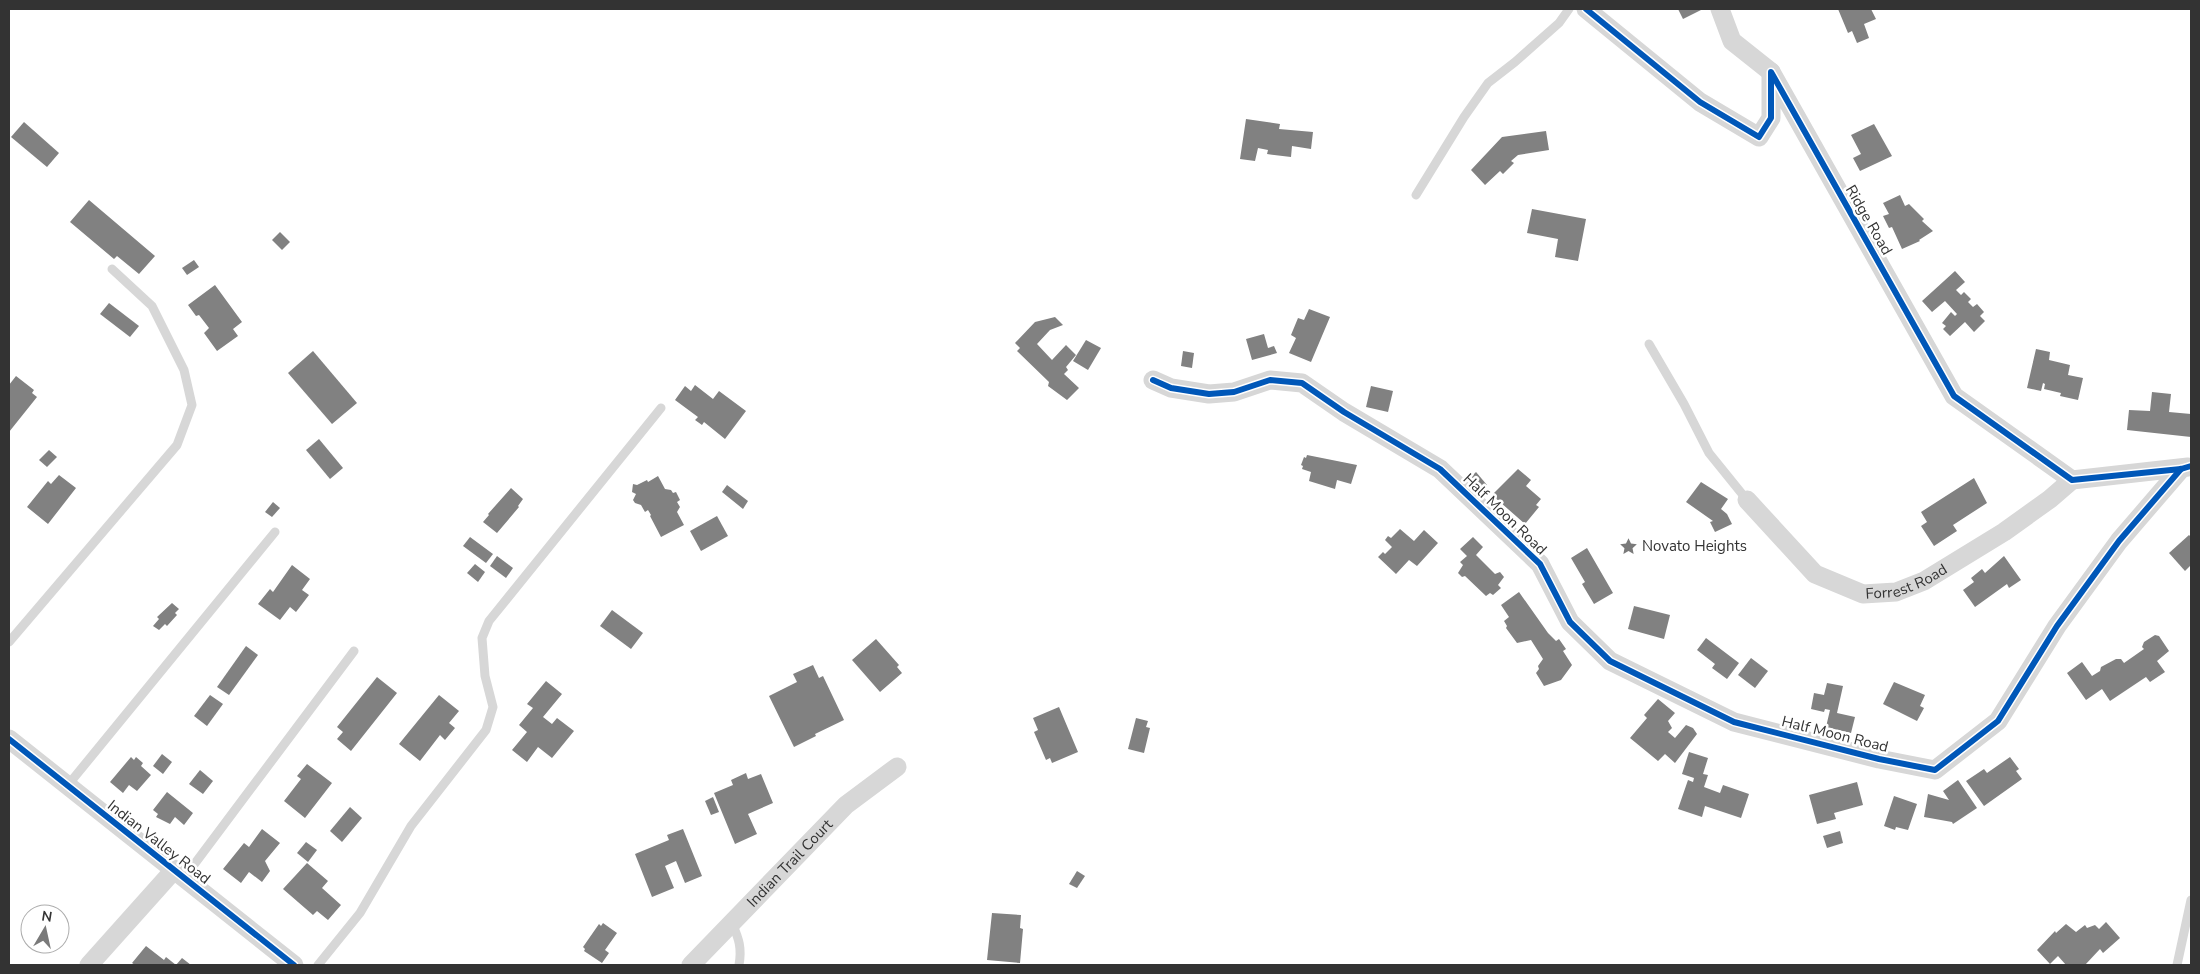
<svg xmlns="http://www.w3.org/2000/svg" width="2200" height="974" font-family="'Nunito Sans',sans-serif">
<rect width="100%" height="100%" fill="#fff"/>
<g fill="#818181">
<polygon points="1678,9 1703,9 1683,19"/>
<polygon points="1838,9 1871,9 1876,19 1864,24 1869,38 1857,43 1852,31 1848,33"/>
<polygon points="1246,119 1280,124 1279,129 1313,132 1311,149 1292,146 1291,157 1267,154 1268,150 1258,148 1255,161 1240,159"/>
<polygon points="24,122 59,153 47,167 11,137"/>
<polygon points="1874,124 1892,156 1860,171 1853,158 1861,154 1851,135"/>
<polygon points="1546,131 1549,150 1518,155 1511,161 1514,163 1503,174 1500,171 1485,185 1471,170 1502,137"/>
<polygon points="1900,195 1905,206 1909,204 1924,219 1922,221 1933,231 1919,240 1920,241 1902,249 1892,227 1889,228 1883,216 1889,214 1883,203"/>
<polygon points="89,200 155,256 139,274 117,256 114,259 70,222"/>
<polygon points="1532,209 1586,219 1578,261 1555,257 1558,239 1527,233"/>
<polygon points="280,232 290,242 282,250 272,240"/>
<polygon points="194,260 199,267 187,275 182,268"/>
<polygon points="1955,271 1965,282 1956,290 1961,295 1964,292 1971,299 1968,302 1973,307 1977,304 1984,312 1980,316 1985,321 1974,332 1965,322 1950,336 1943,329 1946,326 1942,323 1951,312 1955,316 1957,314 1945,301 1932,312 1922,301"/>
<polygon points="215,285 242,322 233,329 238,336 217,351 204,333 209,328 199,315 196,316 188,305"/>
<polygon points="109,303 139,326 130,337 100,314"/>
<polygon points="1309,309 1330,317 1311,362 1289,353 1296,338 1291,335 1298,318 1304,320"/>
<polygon points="1055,317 1063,325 1050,330 1037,344 1052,360 1066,345 1076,355 1066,367 1068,370 1064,374 1079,388 1067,400 1048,386 1049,382 1017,351 1020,348 1015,343 1035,322"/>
<polygon points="1264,334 1268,348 1274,346 1277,353 1252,360 1246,339"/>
<polygon points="1086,340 1101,348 1088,370 1073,361"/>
<polygon points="2036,349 2050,352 2049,360 2070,365 2068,375 2083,378 2078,400 2060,396 2061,393 2044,389 2045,384 2043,383 2041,391 2027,388"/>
<polygon points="313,351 357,403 332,424 288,373"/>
<polygon points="1183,351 1194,353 1192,368 1181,366"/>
<polygon points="16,376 34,390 32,393 37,397 9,432 9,385"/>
<polygon points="695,385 713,399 719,391 746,411 725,439 704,422 702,425 695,420 698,417 675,400 685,386 691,391"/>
<polygon points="1371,386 1393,391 1388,412 1366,407"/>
<polygon points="2152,392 2171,394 2169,412 2191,414 2191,437 2127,430 2129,410 2150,411"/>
<polygon points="319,439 343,468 330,479 306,450"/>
<polygon points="49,450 57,457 47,467 39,460"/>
<polygon points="1307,455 1357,465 1351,484 1337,480 1335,489 1309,481 1311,472 1302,469 1303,466 1301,465 1304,457 1306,458"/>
<polygon points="1518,469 1531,480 1526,486 1541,499 1536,505 1539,507 1525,524 1492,495"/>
<polygon points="1476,472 1487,485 1480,491 1470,478"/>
<polygon points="59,475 76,488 48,524 27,507 48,481 51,484"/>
<polygon points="658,476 665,489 671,490 673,493 676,492 680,500 677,502 680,507 677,512 684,525 661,537 650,516 651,515 648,510 645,512 641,505 635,503 633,500 636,494 632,492 633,484 637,485 647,480 648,482"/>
<polygon points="1974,478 1987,503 1953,525 1957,531 1934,546 1921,526 1927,522 1921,512"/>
<polygon points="1701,482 1728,499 1721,509 1727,514 1732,524 1715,532 1710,522 1713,521 1686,502"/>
<polygon points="727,485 748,501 743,509 722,492"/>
<polygon points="511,488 523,499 518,506 519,507 497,533 483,522 489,515 488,514"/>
<polygon points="273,502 280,508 272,517 265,512"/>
<polygon points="717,516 728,536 701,551 690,531"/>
<polygon points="1400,529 1414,541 1424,530 1438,543 1417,566 1409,560 1396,574 1378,557 1383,552 1385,554 1392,547 1385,540 1388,536 1391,538"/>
<polygon points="2189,535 2191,537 2191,565 2185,571 2169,553"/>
<polygon points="470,537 493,554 486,563 463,546"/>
<polygon points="1473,537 1483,547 1476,555 1495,574 1500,572 1504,577 1498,585 1501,588 1493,595 1490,593 1486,596 1465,576 1462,577 1458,573 1463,565 1460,562 1467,556 1460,549"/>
<polygon points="1587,548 1613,593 1594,604 1582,584 1585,582 1571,558"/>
<polygon points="497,556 513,568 506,578 490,566"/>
<polygon points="2004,556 2021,580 2009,588 2007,584 1975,607 1963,590 1974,582 1971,578 1982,569 1985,573"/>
<polygon points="475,564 485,572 478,582 467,573"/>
<polygon points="292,565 310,579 302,590 309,595 296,612 290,607 280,620 258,604 270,589 273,592"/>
<polygon points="1519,592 1548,633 1556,641 1559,639 1566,649 1563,651 1572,665 1561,680 1544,686 1536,673 1539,669 1538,666 1543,659 1531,640 1517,643 1506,628 1507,626 1504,621 1509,617 1501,605"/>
<polygon points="172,603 179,609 175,613 177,615 167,626 165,624 159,630 153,626 159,619 157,617"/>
<polygon points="1634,606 1670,615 1664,639 1628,629"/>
<polygon points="612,610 643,633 631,649 600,626"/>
<polygon points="2155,635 2159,636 2169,651 2157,661 2165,672 2150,682 2146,677 2110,701 2102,689 2086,700 2067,673 2082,662 2092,676 2100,671 2101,667 2116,659 2121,659 2124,663 2144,649 2142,647 2144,642"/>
<polygon points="1706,638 1739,663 1727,679 1712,668 1715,664 1697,650"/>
<polygon points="876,639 899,665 897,667 902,673 880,692 852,660"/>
<polygon points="246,646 258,655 229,695 217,687"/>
<polygon points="1751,658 1768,671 1755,688 1738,675"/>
<polygon points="813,665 819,678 823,676 844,720 815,734 816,736 794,747 769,696 797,682 793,674"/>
<polygon points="377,677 397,693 351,751 337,739 343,732 337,727"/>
<polygon points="546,681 562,694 543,717 552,724 557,718 574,731 552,758 538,747 527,762 512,750 527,732 519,725 533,708 527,704"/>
<polygon points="1894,682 1925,695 1920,706 1924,708 1917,721 1883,704"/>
<polygon points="1827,683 1843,686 1837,713 1855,717 1851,733 1826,727 1830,710 1825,709 1824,712 1811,709 1814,693 1824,695"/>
<polygon points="210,695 223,704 207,726 194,716"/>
<polygon points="439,695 459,711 449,723 455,728 445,740 440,735 420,761 399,744"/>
<polygon points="1658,699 1675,713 1668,721 1672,728 1668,732 1675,738 1686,725 1693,728 1697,734 1675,763 1665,754 1658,761 1630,738 1647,718 1644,715"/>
<polygon points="1059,707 1078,752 1052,763 1050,758 1046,760 1034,732 1038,730 1033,718"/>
<polygon points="1136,718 1148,721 1146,727 1150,728 1144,753 1128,749"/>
<polygon points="1689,752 1708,758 1703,774 1708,775 1704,787 1720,793 1723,785 1749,794 1741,818 1705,806 1702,817 1678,809 1688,780 1693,782 1694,778 1682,774"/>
<polygon points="162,754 172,762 163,774 153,766"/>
<polygon points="131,757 134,760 136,757 143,763 141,766 151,775 137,791 129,785 123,793 110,782"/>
<polygon points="2010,757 2019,769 2016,771 2022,779 1984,806 1966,781 1984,769 1987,773"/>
<polygon points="307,764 332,783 305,818 284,801 301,779 297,776"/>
<polygon points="200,770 213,781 203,794 189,784"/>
<polygon points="746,773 748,779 761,774 773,803 748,814 757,834 735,844 714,793 733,785 731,780"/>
<polygon points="1958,780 1977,808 1953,824 1952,822 1924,817 1928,794 1949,800 1943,791"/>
<polygon points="1857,782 1863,805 1834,813 1836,819 1817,824 1809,795"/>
<polygon points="167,792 193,813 184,825 175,817 170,824 156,817 158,814 153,810"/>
<polygon points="1894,796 1917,804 1908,830 1896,827 1895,830 1884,826"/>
<polygon points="713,797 719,812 711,815 705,801"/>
<polygon points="350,807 362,818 342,842 330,831"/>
<polygon points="262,829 280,843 265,861 270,871 262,882 249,872 241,883 223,869 244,843 249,847"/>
<polygon points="683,829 702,876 685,883 676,861 665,866 674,888 652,897 635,854 669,840 667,835"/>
<polygon points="1840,831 1843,843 1827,848 1823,836"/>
<polygon points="306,842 317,850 308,862 297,853"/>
<polygon points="307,863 328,881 322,888 341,905 328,920 317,911 313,915 283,889"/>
<polygon points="1077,871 1085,876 1077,888 1069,884"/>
<polygon points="992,913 1021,915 1020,928 1023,929 1020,963 987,960"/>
<polygon points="2106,922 2120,938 2103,953 2100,949 2085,965 2066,965 2058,956 2050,964 2037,950 2055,931 2056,933 2066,924 2076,932 2085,925 2087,928 2095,925 2099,929"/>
<polygon points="603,923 617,933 605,950 609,953 602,963 584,951 585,949 583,947 599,924 601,926"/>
<polygon points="146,946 164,960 166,957 176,965 182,958 191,965 135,965 132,963"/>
</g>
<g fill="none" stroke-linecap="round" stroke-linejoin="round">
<g stroke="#d7d7d7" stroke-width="9">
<polyline points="1416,195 1464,117 1488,83 1515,62 1559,23 1569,9"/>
<polyline points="1649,344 1684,404 1709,453 1747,500"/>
<polyline points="9,642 177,445 192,405 184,370 152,306 112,269"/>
<polyline points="68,785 275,532"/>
<polyline points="184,878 354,651"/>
<path d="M732,923C739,939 742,948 739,965"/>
<polyline points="318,965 360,913 411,826 486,730 493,707 485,676 482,638 489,621 661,408"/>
<polyline points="2177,965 2191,900"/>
</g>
<g stroke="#d7d7d7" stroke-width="19">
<polyline points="1586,9 1700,102 1759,137 1771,118 1771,72 1954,396 2072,480 2188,467"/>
<polyline points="1720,9 1732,41 1771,72"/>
<polyline points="1153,380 1171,388 1209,394 1234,392 1270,380 1302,383 1344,412 1440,469 1540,564 1570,622 1610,661 1734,722 1879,759 1935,770 1998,721 2057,626 2119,541 2181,469"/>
<path id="s1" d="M1747,500L1815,574L1863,594L1896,592L1924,581L2004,532L2050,499L2072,480"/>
<polyline points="9,739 294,965"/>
<polyline points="89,965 174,870"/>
<path id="s2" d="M691,965L846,805L897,767"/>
</g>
<defs>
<g id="cycleway">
<polyline points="1586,9 1700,102 1759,137 1771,118 1771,72 1954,396 2072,480 2181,469 2191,466"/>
<polyline points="1153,380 1171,388 1209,394 1234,392 1270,380 1302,383 1344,412 1440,469 1540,564 1570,622 1610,661 1734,722 1879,759 1935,770 1998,721 2057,626 2119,541 2181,469"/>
<polyline points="9,739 294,965"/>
</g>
</defs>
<use href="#cycleway" stroke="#fff" stroke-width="9"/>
<use href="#cycleway" stroke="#0057b8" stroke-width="6"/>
</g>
<defs>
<symbol id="sight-bare" viewBox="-9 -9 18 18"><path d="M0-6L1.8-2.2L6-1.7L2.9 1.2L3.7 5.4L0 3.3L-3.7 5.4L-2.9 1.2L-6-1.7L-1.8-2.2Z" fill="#7a7a7a" stroke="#fff" stroke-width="2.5" paint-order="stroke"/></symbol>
</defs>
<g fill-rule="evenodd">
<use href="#sight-bare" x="1616" y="534" width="25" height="25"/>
</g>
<g text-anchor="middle" stroke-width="5" stroke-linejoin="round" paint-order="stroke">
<g font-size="15" fill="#333" stroke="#fff">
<text transform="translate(1869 220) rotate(60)" y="5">Ridge Road</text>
<text transform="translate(1505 514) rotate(44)" y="5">Half Moon Road</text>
<text dy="5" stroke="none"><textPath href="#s1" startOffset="198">Forrest Road</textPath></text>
<text transform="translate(1835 734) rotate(14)" y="5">Half Moon Road</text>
<text transform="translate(159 842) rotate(38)" y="5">Indian Valley Road</text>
<text dy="5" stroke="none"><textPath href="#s2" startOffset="142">Indian Trail Court</textPath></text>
</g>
<g font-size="15" fill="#333" stroke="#fff" text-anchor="start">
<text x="1642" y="551">Novato Heights</text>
</g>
</g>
<rect width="2200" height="974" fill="none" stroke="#333333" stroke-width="20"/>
<g transform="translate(45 929) rotate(9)"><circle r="24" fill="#ffffff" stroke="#adadad"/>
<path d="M0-4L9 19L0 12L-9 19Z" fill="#7a7a7a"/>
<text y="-8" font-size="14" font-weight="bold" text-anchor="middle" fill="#333333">N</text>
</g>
</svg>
